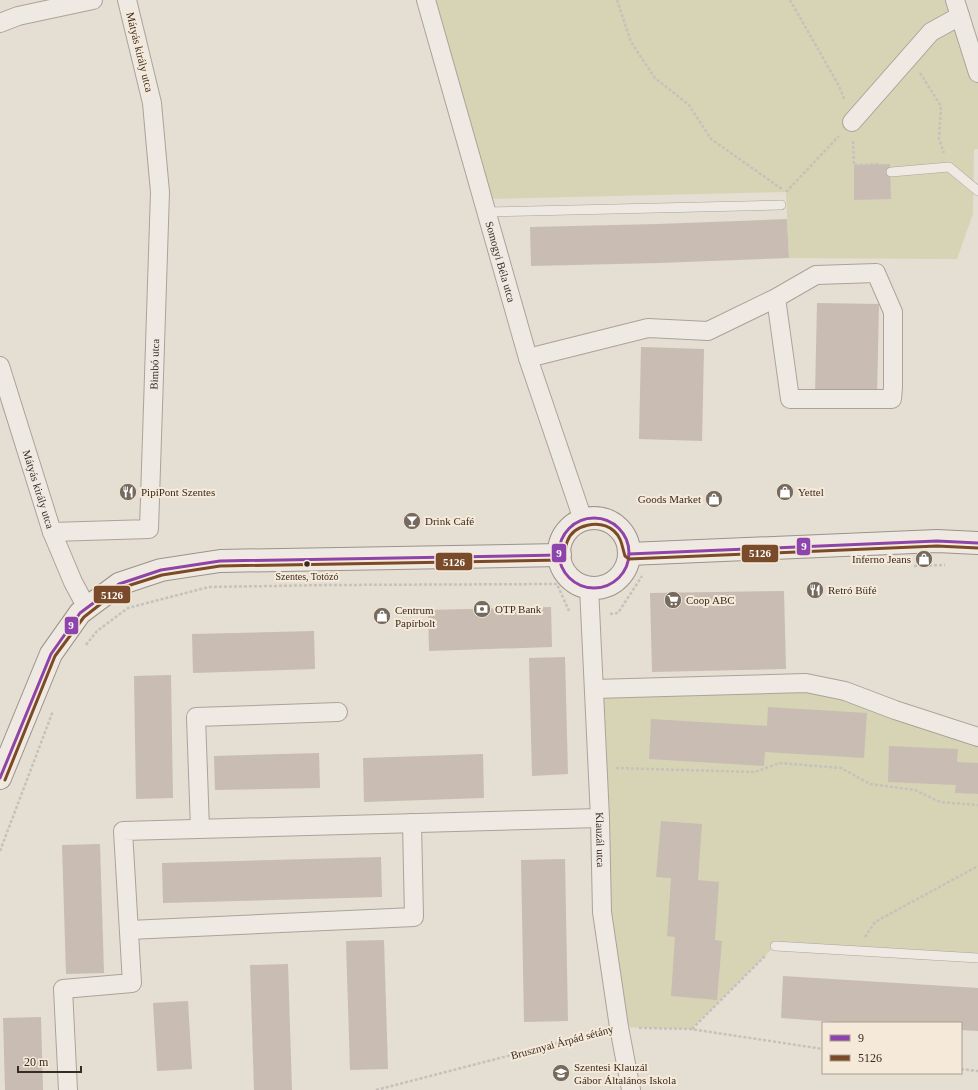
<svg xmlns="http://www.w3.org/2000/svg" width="978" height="1090" font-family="'Times New Roman',serif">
<rect width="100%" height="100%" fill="#e5ded2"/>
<g fill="#d6d4b5">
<polygon points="436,0 955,0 978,72 978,149 974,150 973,214 957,259 789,258 786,192 483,199 428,8"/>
<polygon points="806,683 978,737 978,958 775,946 691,1029 619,1027 594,689"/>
</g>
<g fill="#c9bcb3">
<polygon points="890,164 891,199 854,200 854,165"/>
<polygon points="787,219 789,258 659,263 531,266 530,227 658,224"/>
<polygon points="817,303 879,304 877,396 815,395"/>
<polygon points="641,347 704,349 702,441 639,439"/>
<polygon points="784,591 786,669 652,672 650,593"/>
<polygon points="551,607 552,647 429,651 428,610"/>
<polygon points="314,631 315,669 193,673 192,634"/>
<polygon points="565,657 568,774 532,776 529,658"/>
<polygon points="171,675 173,798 136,799 134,676"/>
<polygon points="768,707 867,713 864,758 765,752 764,766 649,759 651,719 767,726"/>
<polygon points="889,746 958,749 957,762 978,763 978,794 955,793 956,785 888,782"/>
<polygon points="319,753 320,788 215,790 214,756"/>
<polygon points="483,754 484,798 364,802 363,758"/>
<polygon points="661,821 702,824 698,880 719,882 715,940 722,941 717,1000 671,996 675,937 667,936 671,878 656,877"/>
<polygon points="100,844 104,973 66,974 62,845"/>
<polygon points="381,857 382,897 163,903 162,863"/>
<polygon points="565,859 568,1021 524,1022 521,860"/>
<polygon points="384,940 388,1069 350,1070 346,941"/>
<polygon points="288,964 292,1090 254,1090 250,965"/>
<polygon points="783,976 978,988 978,1031 961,1030 961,1023 850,1023 781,1018"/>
<polygon points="188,1001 192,1069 157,1071 153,1003"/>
<polygon points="41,1017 43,1090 5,1090 3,1018"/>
</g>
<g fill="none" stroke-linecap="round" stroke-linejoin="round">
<defs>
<g id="lane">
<polyline points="891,172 949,167 978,191"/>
<polyline points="486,212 781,205"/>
<polyline points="775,946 978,958"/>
</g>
<g id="street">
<path id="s1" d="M426,0L528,358L580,511L582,521"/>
<polyline points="955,0 978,73"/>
<polyline points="0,23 18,16 93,0"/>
<polyline points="852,122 931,32 960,16"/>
<polyline points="528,358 648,328 708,331 776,298 790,399 892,399 893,387 893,312 876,273 816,275 776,298"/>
<path id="s2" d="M0,366L52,532L73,582L87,608"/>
<path id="s3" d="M52,532L149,529L160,192L152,103L127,0"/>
<path id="s4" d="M589,587L600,818L602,912L619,1027L631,1090"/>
<polyline points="594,689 806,683 845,691 895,710 978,737"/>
<polyline points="200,829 196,717 338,712"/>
<polyline points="129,930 414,917 412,823"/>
<polyline points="68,1090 63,989 132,983 123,831 600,818"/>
</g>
<g id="secondary">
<circle cx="594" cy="553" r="35"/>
<polyline points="629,554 937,541 978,543"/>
<polyline points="0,778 51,654 80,613 119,584 161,570 220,561 560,555"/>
</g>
</defs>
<use href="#lane" stroke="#aba39a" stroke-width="10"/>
<use href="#street" stroke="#aba39a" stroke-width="20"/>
<use href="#secondary" stroke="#9b938a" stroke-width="24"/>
<g stroke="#c6c1ba" stroke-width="2.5" stroke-dasharray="3 2" stroke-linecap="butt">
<polyline points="617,0 631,42 655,78 689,105 711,139 782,189"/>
<polyline points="790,0 839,86 845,101"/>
<polyline points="920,73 941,106 939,139 944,153"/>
<polyline points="853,141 854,165 879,164"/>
<polyline points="786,192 839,136"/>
<polyline points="914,566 945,565"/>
<polyline points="610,614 618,613 642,576"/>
<polyline points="86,645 97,631 128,608 209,587 331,585 557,584 569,611"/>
<polyline points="616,768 755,772 780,763 841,768 870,784 915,790 940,802 978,805"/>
<polyline points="0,851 53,711"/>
<polyline points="865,937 875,922 978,866"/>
<polyline points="639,1028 691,1029 823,1049"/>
<polyline points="692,1029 765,956"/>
<polyline points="961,1069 978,1071"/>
<polyline points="376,1090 600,1032"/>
</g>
<use href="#lane" stroke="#eee9e3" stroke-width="9"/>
<use href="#street" stroke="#eee9e3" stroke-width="18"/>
<use href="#secondary" stroke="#eee9e3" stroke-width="22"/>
<defs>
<g id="bus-1">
<circle cx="594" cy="553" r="35"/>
<polyline points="629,554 937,541 978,543"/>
<polyline points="0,778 51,654 80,613 119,584 161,570 220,561 560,555"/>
</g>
<path id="bus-2" d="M5,780L55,656L84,617L121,588L162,575L220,566L561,560L565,557C566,552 565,547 567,542C573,524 600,519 614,531C622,538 622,547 625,556L629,559L937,546L978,548"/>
</defs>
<use href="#bus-1" stroke="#f5ead9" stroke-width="6"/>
<use href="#bus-2" stroke="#f5ead9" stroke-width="6"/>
<use href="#bus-1" stroke="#8e44ad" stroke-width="3"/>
<use href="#bus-2" stroke="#7a4b2a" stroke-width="3"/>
</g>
<defs>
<symbol id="restaurant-disc" viewBox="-11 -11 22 22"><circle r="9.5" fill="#766a5f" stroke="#f5ead9"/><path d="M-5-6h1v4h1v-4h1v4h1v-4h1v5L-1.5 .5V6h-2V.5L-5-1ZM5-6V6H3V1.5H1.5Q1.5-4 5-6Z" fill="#fff"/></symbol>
<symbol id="shop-disc" viewBox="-11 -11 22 22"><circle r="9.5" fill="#766a5f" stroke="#f5ead9"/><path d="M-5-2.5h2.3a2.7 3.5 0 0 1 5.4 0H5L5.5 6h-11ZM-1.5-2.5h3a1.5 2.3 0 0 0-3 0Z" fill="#fff"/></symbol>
<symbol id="bar-disc" viewBox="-11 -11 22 22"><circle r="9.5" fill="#766a5f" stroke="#f5ead9"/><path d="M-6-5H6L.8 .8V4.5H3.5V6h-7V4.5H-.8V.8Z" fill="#fff"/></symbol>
<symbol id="supermarket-disc" viewBox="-11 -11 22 22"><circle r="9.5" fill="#766a5f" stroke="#f5ead9"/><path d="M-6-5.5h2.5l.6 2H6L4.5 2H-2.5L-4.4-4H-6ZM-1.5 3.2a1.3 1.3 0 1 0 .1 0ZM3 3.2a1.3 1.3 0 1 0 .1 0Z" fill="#fff"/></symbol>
<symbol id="bank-disc" viewBox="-11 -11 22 22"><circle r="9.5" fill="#766a5f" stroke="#f5ead9"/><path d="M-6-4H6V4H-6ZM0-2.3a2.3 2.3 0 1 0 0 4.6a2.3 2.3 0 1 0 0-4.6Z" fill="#fff"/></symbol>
<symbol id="school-disc" viewBox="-11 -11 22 22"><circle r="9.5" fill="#766a5f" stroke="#f5ead9"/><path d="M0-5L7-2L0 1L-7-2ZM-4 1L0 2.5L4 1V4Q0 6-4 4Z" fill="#fff"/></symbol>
</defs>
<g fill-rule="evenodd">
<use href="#restaurant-disc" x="118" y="482" width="20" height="20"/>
<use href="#shop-disc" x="775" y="482" width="20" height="20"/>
<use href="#shop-disc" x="704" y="489" width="20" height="20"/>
<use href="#bar-disc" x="402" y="511" width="20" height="20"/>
<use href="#shop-disc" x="914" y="549" width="20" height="20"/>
<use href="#restaurant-disc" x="805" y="580" width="20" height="20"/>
<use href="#supermarket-disc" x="663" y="590" width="20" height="20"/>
<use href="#bank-disc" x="472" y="599" width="20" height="20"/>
<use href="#shop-disc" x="372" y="606" width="20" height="20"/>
<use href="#school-disc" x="551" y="1063" width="20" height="20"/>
</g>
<circle fill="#3a2b21" stroke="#f5ead9" stroke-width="1.5" cx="307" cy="564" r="3.5"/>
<g text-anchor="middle" stroke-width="4" stroke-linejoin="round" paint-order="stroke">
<g font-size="10" fill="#3a2b21" stroke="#f5ead9">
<text x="307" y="580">Szentes, Totózó</text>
</g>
<g font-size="11" fill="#3a2b21" stroke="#f5ead9">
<text transform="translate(140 52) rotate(76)" y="4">Mátyás király utca</text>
<text dy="4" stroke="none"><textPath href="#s1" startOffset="272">Somogyi Béla utca</textPath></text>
<text dy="4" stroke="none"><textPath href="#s3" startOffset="262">Bimbó utca</textPath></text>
<text dy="4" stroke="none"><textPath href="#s2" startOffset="129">Mátyás király utca</textPath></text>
<text dy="4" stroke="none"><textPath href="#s4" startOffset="253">Klauzál utca</textPath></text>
<text transform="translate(562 1042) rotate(-15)" y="4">Brusznyai Árpád sétány</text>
</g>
<g font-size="11" fill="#3a2b21" stroke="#f5ead9" text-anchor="start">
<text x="141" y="496">PipiPont Szentes</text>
<text x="798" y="496">Yettel</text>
<text x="701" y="503" text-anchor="end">Goods Market</text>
<text x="425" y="525">Drink Café</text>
<text x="911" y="563" text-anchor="end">Inferno Jeans</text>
<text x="828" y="594">Retró Büfé</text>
<text x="686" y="604">Coop ABC</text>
<text x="495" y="613">OTP Bank</text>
<text x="395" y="614">Centrum<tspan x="395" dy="13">Papírbolt</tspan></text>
<text x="574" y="1071">Szentesi Klauzál<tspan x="574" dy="13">Gábor Általános Iskola</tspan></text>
</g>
</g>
<g stroke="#f5ead9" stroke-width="1.5">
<rect x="796" y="537" width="15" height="19" rx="4" fill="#8e44ad"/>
<rect x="551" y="543" width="16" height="20" rx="4" fill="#8e44ad"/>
<rect x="741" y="544" width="38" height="19" rx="4" fill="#7a4b2a"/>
<rect x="435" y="552" width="38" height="19" rx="4" fill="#7a4b2a"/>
<rect x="93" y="585" width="38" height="19" rx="4" fill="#7a4b2a"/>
<rect x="64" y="616" width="15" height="19" rx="4" fill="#8e44ad"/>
</g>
<g font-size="11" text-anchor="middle" font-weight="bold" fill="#fff">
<text x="804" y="550">9</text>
<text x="559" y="557">9</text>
<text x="760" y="557">5126</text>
<text x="454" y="566">5126</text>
<text x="112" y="599">5126</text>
<text x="71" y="629">9</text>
</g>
<rect x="822" y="1022" width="140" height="52" fill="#f5ead9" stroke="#aa9e8f"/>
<rect x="830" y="1035" width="20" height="6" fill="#8e44ad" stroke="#aa9e8f"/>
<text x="858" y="1042" font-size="12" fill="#3a2b21">9</text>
<rect x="830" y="1055" width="20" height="6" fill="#7a4b2a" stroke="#aa9e8f"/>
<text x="858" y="1062" font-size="12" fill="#3a2b21">5126</text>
<path d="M18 1066v6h63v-6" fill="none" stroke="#3a2b21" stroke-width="2"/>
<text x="24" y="1066" font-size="12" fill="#3a2b21" stroke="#f5ead9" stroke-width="3" paint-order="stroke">20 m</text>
</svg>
